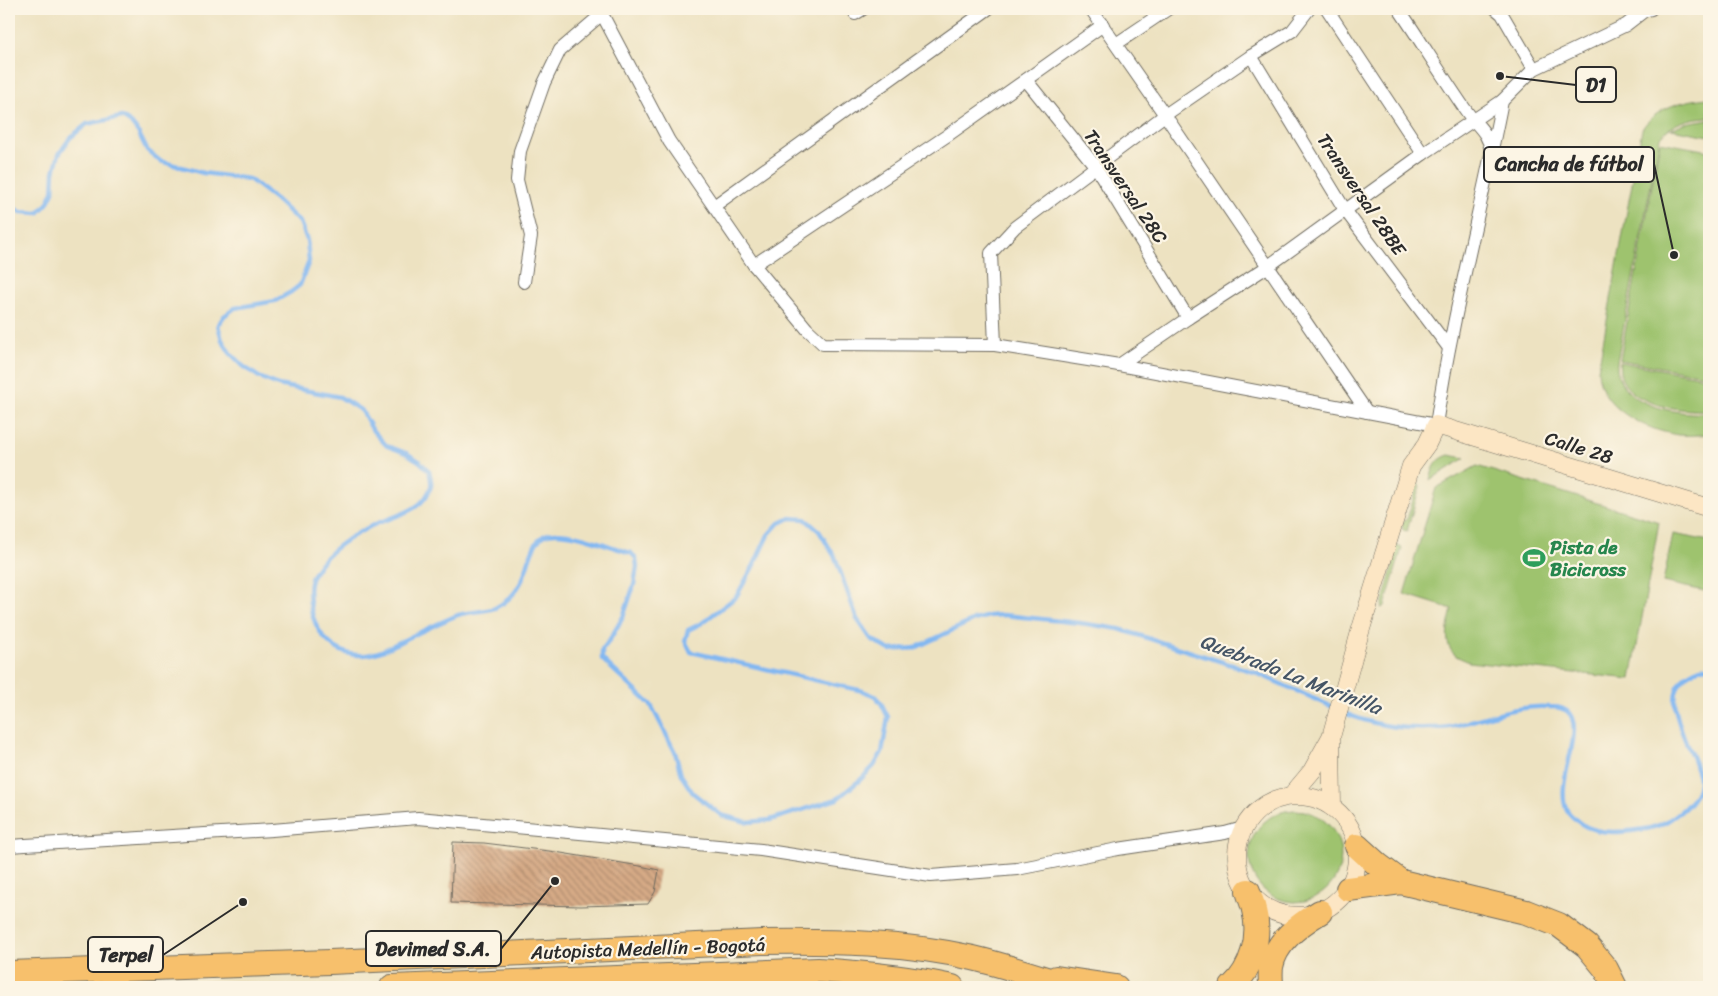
<svg xmlns="http://www.w3.org/2000/svg" width="1718" height="996" font-family="Sriracha,sans-serif">
<defs>
<pattern id="building-back-hatch" width="6" height="6" patternUnits="userSpaceOnUse" patternTransform="scale(1.25)"><rect width="6" height="6" fill="#d6aa86"/><path d="M-1 5l2 2M0 0l6 6M5-1l2 2" fill="none" stroke="#ae8b6e"/></pattern>
</defs>
<rect width="100%" height="100%" fill="#fcf5e5"/>
<filter id="ink" filterUnits="userSpaceOnUse"><feTurbulence type="fractalNoise" baseFrequency=".02" numOctaves="2"/><feDisplacementMap in="SourceGraphic" scale="10" xChannelSelector="R" yChannelSelector="G"/><feConvolveMatrix kernelMatrix="1 2 1 2 8 2 1 2 1" color-interpolation-filters="sRGB"/></filter>
<filter id="wash" filterUnits="userSpaceOnUse"><feTurbulence type="fractalNoise" baseFrequency=".0096" numOctaves="4" result="noise"/><feDisplacementMap in="SourceGraphic" scale="20" xChannelSelector="R" yChannelSelector="G"/><feGaussianBlur stdDeviation="1.12" result="paint"/><feColorMatrix in="noise" values="0 0 0 0 0 0 0 0 0 0 0 0 0 0 0 0 0 1.4 0 .05"/><feComposite in="paint" operator="in"/></filter>
<g filter="url(#wash)">
<rect width="100%" height="100%" fill="#ede2c1"/>
<g fill="#9ec36e" stroke="#64774c">
<path d="M1709,98V117C1690,118 1673,122 1660,137L1617,362C1617,367 1617,373 1619,377C1629,408 1683,415 1709,413V434C1699,435 1689,436 1678,435C1645,430 1599,408 1598,370L1642,129C1656,107 1684,100 1709,98Z"/>
<polygon points="1709,119 1709,136 1671,129 1685,123"/>
<polygon points="1660,142 1709,151 1709,376 1620,360"/>
<path d="M1620,362L1709,378V410C1680,412 1614,404 1620,362Z"/>
<path d="M1449,455L1465,458L1430,480C1433,468 1436,459 1449,455Z"/>
<path d="M1477,466L1659,522L1631,679L1469,662C1465,660 1459,658 1455,655C1442,643 1449,623 1452,609L1404,594L1436,488Z"/>
<polygon points="1418,484 1420,486 1407,531 1403,530 1402,526 1403,521 1407,519"/>
<polygon points="1673,534 1709,541 1709,592 1663,582"/>
<polygon points="1398,546 1402,548 1385,606 1381,608 1395,557 1393,553 1394,548"/>
<circle cx="1295" cy="856" r="46"/>
</g>
<g fill="none" stroke-linecap="round" stroke-linejoin="round">
<g stroke="#83b8f1" stroke-width="4.5">
<path d="M9,205L21,212L38,213L47,204L53,192L54,172L59,154L70,138L87,124L122,117L131,123L138,132L147,150L160,161L203,173L249,179L275,199L300,222L307,240L309,261L300,285L291,292L275,301L235,308L224,316L218,325L222,340L230,353L243,366L259,377L278,385L340,397L362,411L373,431L387,446L406,453L419,461L429,471C430,475 432,481 431,486C424,513 391,516 371,526C350,537 328,550 315,571C308,582 309,591 310,603C315,643 348,667 386,649C410,637 433,625 458,615C467,612 488,611 495,608C505,603 515,594 520,584C531,567 529,531 557,533C582,534 607,546 631,553L636,558L637,567L634,585L623,617L609,641L602,650V659L651,705L675,752L681,775L693,793L721,815L747,822L770,820L837,799L860,780L874,766L882,752L888,717L881,703L875,696L863,691L691,652L685,641L688,630L702,623L736,597L754,565L768,535L778,524L790,518L805,519L819,531L835,557L857,619L871,639L890,650L915,648L974,620L989,616L1003,615L1080,623L1119,629L1254,672L1335,708"/>
<path d="M1342,712C1372,725 1398,729 1430,728C1437,728 1443,728 1449,727C1458,726 1467,722 1475,720C1499,713 1523,705 1549,707C1556,707 1561,707 1567,711C1588,728 1553,784 1567,810C1568,813 1572,816 1574,818C1590,835 1617,833 1638,830C1653,829 1665,824 1676,815C1686,808 1699,795 1699,782C1700,776 1696,769 1695,764C1686,740 1663,700 1683,679C1689,672 1700,667 1709,667"/>
</g>
</g>
<g id="blocks">
<polygon fill="url(#building-back-hatch)" points="453,842 484,843 549,851 640,866 659,870 655,892 648,904 581,906 451,903"/>
</g>
</g>
<g filter="url(#ink)">
<use href="#blocks" fill-opacity="0" stroke="#6f6b60" stroke-width="1"/>
<g fill="none" stroke-linecap="round" stroke-linejoin="round">
<defs>
<g id="street">
<polyline points="1091,9 1165,115 1367,412"/>
<polyline points="1327,9 1423,154"/>
<path d="M1399,9C1422,43 1444,79 1467,112C1477,126 1489,133 1491,151"/>
<polyline points="1496,9 1502,14 1534,69"/>
<polyline points="855,14 863,9"/>
<polyline points="1116,44 1168,9"/>
<polyline points="1251,56 1345,210 1449,348"/>
<polyline points="1026,80 1096,167 1188,318"/>
<polyline points="714,206 988,9"/>
<polyline points="754,265 948,135 1103,25"/>
<path d="M524,282L531,236L517,180L520,151L544,83L560,50L602,14L669,141L754,265L807,329L823,344L995,345L1119,365L1436,425C1452,316 1481,209 1502,101"/>
<polyline points="995,345 991,253 1015,227 1165,115 1251,56 1292,31 1309,9"/>
<polyline points="1119,365 1188,318 1267,267 1423,154 1502,101 1534,69 1626,25 1644,11 1651,9"/>
<polyline points="9,846 272,830 418,818 761,850 931,876 1017,869 1118,849 1225,833 1243,828"/>
</g>
<g id="secondary">
<polyline points="1331,740 1332,806"/>
<circle cx="1297" cy="856" r="60"/>
<polyline points="1291,796 1312,771 1331,737 1360,632 1411,466 1427,444 1436,425 1709,508"/>
</g>
<g id="highway">
<polyline points="1357,846 1378,865 1401,882"/>
<polyline points="1348,889 1401,882 1526,912 1559,925 1587,946 1606,969 1615,987"/>
<path d="M9,973L330,962L762,942C832,941 904,942 973,958C1007,966 1039,977 1072,987"/>
<polyline points="1056,978 1116,987"/>
<path d="M392,987L818,970C863,973 907,977 952,987"/>
<path d="M1232,987C1252,969 1261,937 1254,910C1253,904 1250,898 1248,891"/>
<path d="M1271,987C1271,981 1270,974 1271,967C1275,942 1300,924 1320,912"/>
</g>
</defs>
<use href="#street" stroke="#6f6b60" stroke-width="14"/>
<use href="#secondary" stroke="#6f6b60" stroke-width="19"/>
<use href="#highway" stroke="#6f6b60" stroke-width="26"/>
<use href="#street" stroke="#fff" stroke-width="12"/>
<use href="#secondary" stroke="#fce6c4" stroke-width="18"/>
<use href="#highway" stroke="#f7c06c" stroke-width="24"/>
</g>
</g>
<defs>
<symbol id="stadium-bare" viewBox="-9 -9 18 18"><path d="M0-5a6.5 5 0 1 0 0 10a6.5 5 0 1 0 0-10ZM-3.5-1.8h7v3.6h-7Z" fill="#2e9e5b" stroke="#fcf5e5" stroke-width="2.5" paint-order="stroke"/></symbol>
</defs>
<g fill-rule="evenodd">
<use href="#stadium-bare" x="1518" y="542" width="32" height="32"/>
</g>
<g text-anchor="middle" stroke-width="4.5" stroke-linejoin="round" paint-order="stroke">
<g font-size="19" fill="#2b2b2b" stroke="#fcf5e5">
<text transform="translate(1126 186) rotate(56)" y="7">Transversal 28C</text>
<text transform="translate(1362 194) rotate(56)" y="7">Transversal 28BE</text>
<text transform="translate(1579 447) rotate(17)" y="7">Calle 28</text>
<text transform="translate(648 948) rotate(-2)" y="7">Autopista Medellín - Bogotá</text>
</g>
<g font-size="19" font-weight="bold" fill="#27864d" stroke="#fcf5e5" text-anchor="start">
<text x="1550" y="554">Pista de<tspan x="1550" dy="22">Bicicross</tspan></text>
</g>
<g font-size="20" font-style="italic" fill="#455566" stroke="#fcf5e5">
<text transform="translate(1291 674) rotate(21)" y="7">Quebrada La Marinilla</text>
</g>
</g>
<path fill="none" stroke="#2b2b2b" stroke-width="2" d="M1500 76L1576 85M1674 255L1654 164M555 881L501 949M243 902L163 955"/>
<g fill="#2b2b2b" stroke="#fcf5e5" stroke-width="2">
<circle cx="1500" cy="76" r="5"/>
<circle cx="1674" cy="255" r="5"/>
<circle cx="555" cy="881" r="5"/>
<circle cx="243" cy="902" r="5"/>
</g>
<g fill="#fcf5e5" stroke="#2b2b2b" stroke-width="2">
<rect x="1576" y="67" width="40" height="35" rx="5"/>
<rect x="1484" y="147" width="170" height="35" rx="5"/>
<rect x="366" y="931" width="135" height="35" rx="5"/>
<rect x="88" y="937" width="75" height="35" rx="5"/>
</g>
<g font-size="20" text-anchor="middle" font-weight="bold" fill="#2b2b2b">
<text x="1596" y="92">D1</text>
<text x="1569" y="171">Cancha de fútbol</text>
<text x="433" y="956">Devimed S.A.</text>
<text x="126" y="962">Terpel</text>
</g>
<rect width="1718" height="996" fill="none" stroke="#fcf5e5" stroke-width="30"/>
</svg>
